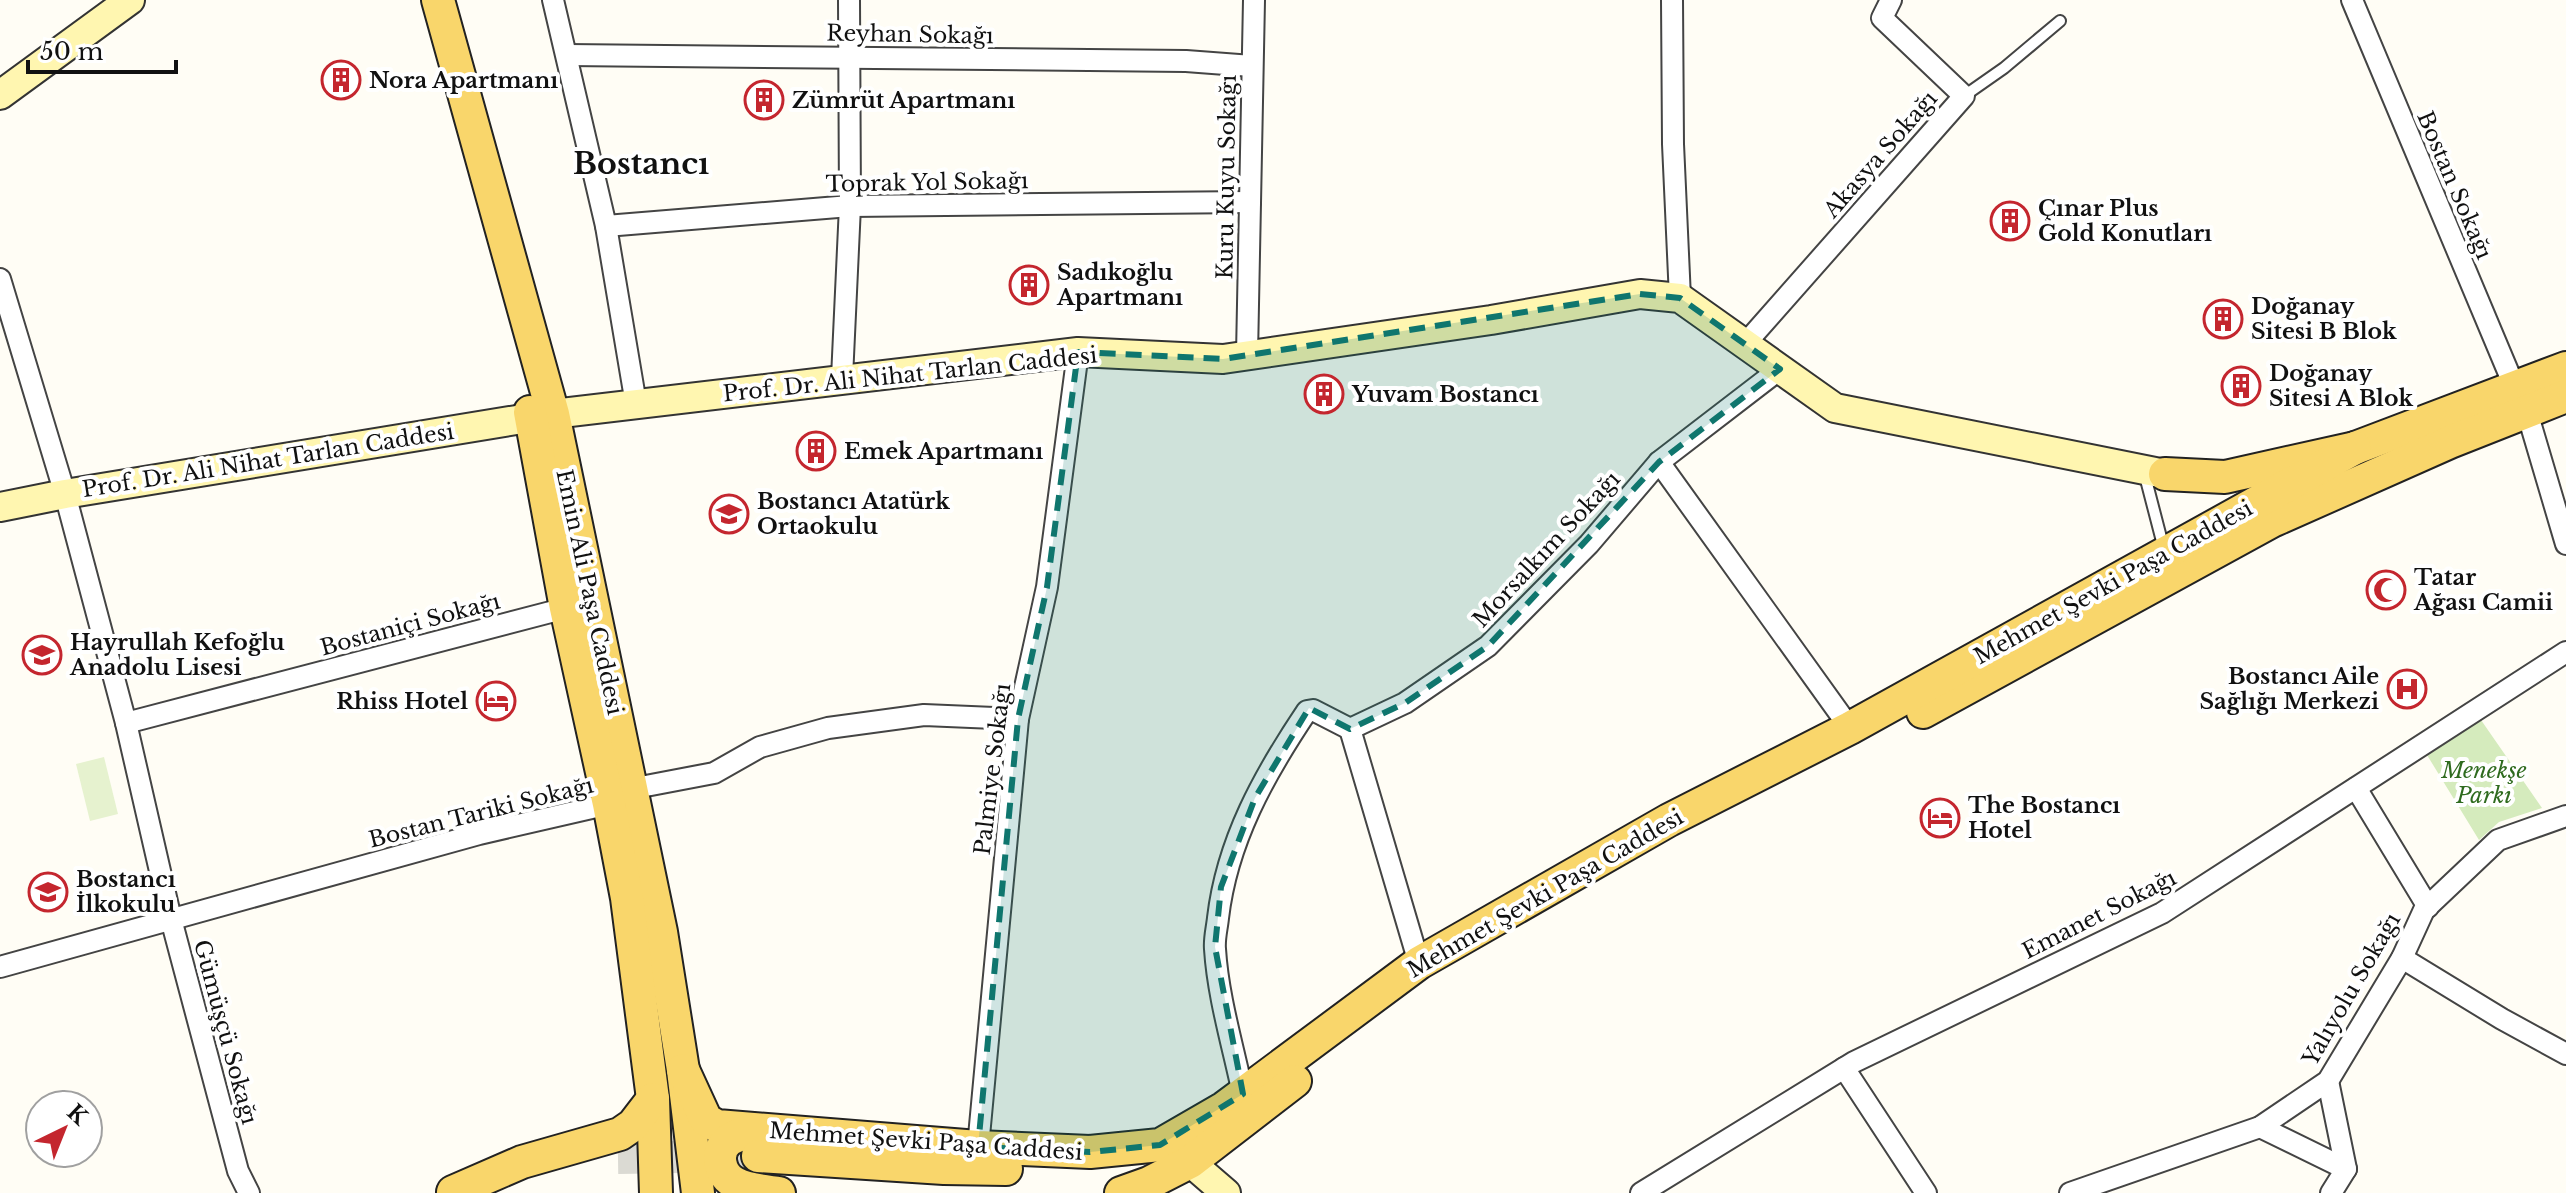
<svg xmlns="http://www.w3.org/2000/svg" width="2566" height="1193" font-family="'Libre Baskerville',serif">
<rect width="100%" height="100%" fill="#fffdf5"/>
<polygon fill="#d5ebbd" points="2481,720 2542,808 2499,822 2479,840 2427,755"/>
<polygon fill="#e6f2cf" points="104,757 118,814 90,821 76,764"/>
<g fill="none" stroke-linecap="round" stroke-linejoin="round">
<polyline stroke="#dbdad3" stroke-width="32" stroke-dasharray="32 16" stroke-linecap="butt" points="618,1158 758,1156"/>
<defs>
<g id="lane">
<polyline points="1964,96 2004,68 2060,21"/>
<polyline points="2144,472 2164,549"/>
</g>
<g id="street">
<polyline points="553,0 606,226 636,404"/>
<polyline points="1672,0 1673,144 1680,298"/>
<polyline points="2352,0 2515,388"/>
<polyline points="567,55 1186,61 1252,66"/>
<polyline points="606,226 850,206 1250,202"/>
<polyline points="0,279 65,494 126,723 171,919 238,1171 249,1193"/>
<polyline points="1745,344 1964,96 1882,18 1891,0"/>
<polyline points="1247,355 1254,0"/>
<polyline points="842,378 850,206 849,0"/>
<polyline points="2527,412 2566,544"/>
<polyline points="1659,462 1850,728"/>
<polyline points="126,723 566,608"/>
<polyline points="1350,729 1405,703 1488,646 1589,544 1659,462 1780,369"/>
<polyline points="1350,729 1419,963"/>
<polyline points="2356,788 2428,907"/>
<polyline points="2402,958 2502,1019 2566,1054"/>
<polyline points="0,967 479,834 609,804 630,789 714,773 760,747 828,728 924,715 1018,719"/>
<polyline points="1844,1068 1926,1193"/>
<polyline points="2328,1081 2346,1169 2331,1193"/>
<path d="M1243,1094C1233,1046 1218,997 1215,949C1214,939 1217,928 1218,918C1227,841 1264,775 1307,711L1313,710L1350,729"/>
<polyline points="2260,1127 2346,1169"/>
<polyline points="978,1147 1018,719 1047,587 1078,352"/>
<polyline points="1641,1193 1854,1062 2162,913 2566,652"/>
<polyline points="2070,1193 2260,1127 2328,1081 2402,958 2424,910 2498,840 2566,816"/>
</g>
<g id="secondary">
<polyline points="0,95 130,0"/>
<polyline points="0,507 65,494 553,414 1078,352 1223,359 1491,320 1640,294 1680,298 1835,408 2165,474"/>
<polyline points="1173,1153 1190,1162 1226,1193"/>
</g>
<g id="primary">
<polyline points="438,0 553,414 661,932 683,1070 698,1193"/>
<polyline points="530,412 566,608 609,804 627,898 653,1099 656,1193"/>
<polyline points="2165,474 2225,477 2355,448 2566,368"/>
<polyline points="1923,712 2272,521 2450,442 2566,396"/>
<polyline points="683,1070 706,1120 717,1126 978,1147 1090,1152 1160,1145 1224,1108 1419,963 1669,820 1850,728 2355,448"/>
<path d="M754,1130C746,1133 736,1135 729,1140C714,1151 719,1175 735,1183C748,1190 765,1191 779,1193"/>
<polyline points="758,1156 944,1168 1006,1169"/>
<polyline points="453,1192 522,1162 620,1134 633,1125 653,1099"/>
<polyline points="1121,1193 1149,1183 1190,1162 1295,1081"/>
</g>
</defs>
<use href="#lane" stroke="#444" stroke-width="14"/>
<use href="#street" stroke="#444" stroke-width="24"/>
<use href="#secondary" stroke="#333" stroke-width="32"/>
<use href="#primary" stroke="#222" stroke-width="36"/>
<use href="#lane" stroke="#fff" stroke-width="10"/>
<use href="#street" stroke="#fff" stroke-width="20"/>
<use href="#secondary" stroke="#fff6b0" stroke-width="28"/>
<use href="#primary" stroke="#f9d66b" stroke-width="32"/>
</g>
<path fill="#0f766e" fill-opacity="0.2" stroke="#0f766e" stroke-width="6" stroke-dasharray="16 10" stroke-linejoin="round" d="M1640,294L1680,298L1780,369L1659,462L1488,646L1405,703L1350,729L1309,708L1255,798L1221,887L1215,947L1243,1094L1160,1145L1090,1152L978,1147L1018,719L1047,587L1078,352L1223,359Z"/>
<defs>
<symbol id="building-ring" viewBox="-11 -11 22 22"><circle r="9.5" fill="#fff" stroke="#c4262e" stroke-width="1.5"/><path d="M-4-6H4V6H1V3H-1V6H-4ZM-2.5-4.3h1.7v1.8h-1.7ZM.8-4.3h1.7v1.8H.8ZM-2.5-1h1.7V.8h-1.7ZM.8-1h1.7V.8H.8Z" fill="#c4262e"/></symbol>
<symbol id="school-ring" viewBox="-11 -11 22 22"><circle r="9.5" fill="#fff" stroke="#c4262e" stroke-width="1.5"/><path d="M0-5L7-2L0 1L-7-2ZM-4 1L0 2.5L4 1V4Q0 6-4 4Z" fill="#c4262e"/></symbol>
<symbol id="mosque-ring" viewBox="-11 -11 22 22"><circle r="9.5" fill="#fff" stroke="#c4262e" stroke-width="1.5"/><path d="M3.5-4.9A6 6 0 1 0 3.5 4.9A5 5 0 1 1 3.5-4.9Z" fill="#c4262e"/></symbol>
<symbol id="hospital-ring" viewBox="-11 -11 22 22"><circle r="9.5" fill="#fff" stroke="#c4262e" stroke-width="1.5"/><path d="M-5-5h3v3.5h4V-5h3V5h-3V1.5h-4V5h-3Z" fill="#c4262e"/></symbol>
<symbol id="hotel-ring" viewBox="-11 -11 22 22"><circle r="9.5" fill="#fff" stroke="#c4262e" stroke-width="1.5"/><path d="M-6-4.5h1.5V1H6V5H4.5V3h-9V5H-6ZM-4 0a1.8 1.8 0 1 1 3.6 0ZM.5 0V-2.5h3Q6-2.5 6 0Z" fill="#c4262e"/></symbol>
</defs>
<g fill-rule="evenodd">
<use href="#building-ring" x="319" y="58" width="44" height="44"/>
<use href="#building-ring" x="742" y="78" width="44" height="44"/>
<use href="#building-ring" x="1988" y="199" width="44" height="44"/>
<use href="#building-ring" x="1007" y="263" width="44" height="44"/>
<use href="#building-ring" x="2201" y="297" width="44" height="44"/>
<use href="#building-ring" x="2219" y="364" width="44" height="44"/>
<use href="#building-ring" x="1302" y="372" width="44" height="44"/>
<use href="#building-ring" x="794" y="429" width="44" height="44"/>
<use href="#school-ring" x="707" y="492" width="44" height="44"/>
<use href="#mosque-ring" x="2364" y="568" width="44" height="44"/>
<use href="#school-ring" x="20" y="633" width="44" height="44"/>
<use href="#hospital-ring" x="2385" y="667" width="44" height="44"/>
<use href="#hotel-ring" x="474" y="679" width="44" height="44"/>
<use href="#hotel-ring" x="1918" y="796" width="44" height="44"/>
<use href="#school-ring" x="26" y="870" width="44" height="44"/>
</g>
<g text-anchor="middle" stroke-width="8" stroke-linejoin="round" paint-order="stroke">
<g font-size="22" fill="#111" stroke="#fff">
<text transform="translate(910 34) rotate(1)" y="8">Reyhan Sokağı</text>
<text transform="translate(1880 154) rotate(-49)" y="8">Akasya Sokağı</text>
<text transform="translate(1226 177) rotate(-89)" y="8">Kuru Kuyu Sokağı</text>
<text transform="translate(927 182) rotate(-1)" y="8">Toprak Yol Sokağı</text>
<text transform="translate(2455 185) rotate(67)" y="8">Bostan Sokağı</text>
<text transform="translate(910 374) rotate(-6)" y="8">Prof. Dr. Ali Nihat Tarlan Caddesi</text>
<text transform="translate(268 460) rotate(-9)" y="8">Prof. Dr. Ali Nihat Tarlan Caddesi</text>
<text transform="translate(1546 549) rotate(-47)" y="8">Morsalkım Sokağı</text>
<text transform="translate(2113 582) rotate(-29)" y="8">Mehmet Şevki Paşa Caddesi</text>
<text transform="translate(590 592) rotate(78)" y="8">Emin Ali Paşa Caddesi</text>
<text transform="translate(410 624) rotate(-15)" y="8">Bostaniçi Sokağı</text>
<text transform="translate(992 769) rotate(-83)" y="8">Palmiye Sokağı</text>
<text transform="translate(481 812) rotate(-14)" y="8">Bostan Tariki Sokağı</text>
<text transform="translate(1545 893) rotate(-30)" y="8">Mehmet Şevki Paşa Caddesi</text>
<text transform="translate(2099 914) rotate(-27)" y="8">Emanet Sokağı</text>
<text transform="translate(2351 989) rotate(-60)" y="8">Yalıyolu Sokağı</text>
<text transform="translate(226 1032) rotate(75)" y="8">Gümüşçü Sokağı</text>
<text transform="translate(926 1141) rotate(4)" y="8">Mehmet Şevki Paşa Caddesi</text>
</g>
<g font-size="22" font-weight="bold" fill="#111" stroke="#fff" text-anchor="start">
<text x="369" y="88">Nora Apartmanı</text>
<text x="792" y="108">Zümrüt Apartmanı</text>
<text x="2038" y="216">Çınar Plus<tspan x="2038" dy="25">Gold Konutları</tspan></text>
<text x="1057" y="280">Sadıkoğlu<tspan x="1057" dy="25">Apartmanı</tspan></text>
<text x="2251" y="314">Doğanay<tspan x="2251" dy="25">Sitesi B Blok</tspan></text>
<text x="2269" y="381">Doğanay<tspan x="2269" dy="25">Sitesi A Blok</tspan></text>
<text x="1352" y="402">Yuvam Bostancı</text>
<text x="844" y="459">Emek Apartmanı</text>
<text x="757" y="509">Bostancı Atatürk<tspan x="757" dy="25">Ortaokulu</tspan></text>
<text x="2414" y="585">Tatar<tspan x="2414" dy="25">Ağası Camii</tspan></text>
<text x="70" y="650">Hayrullah Kefoğlu<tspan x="70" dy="25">Anadolu Lisesi</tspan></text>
<text x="2379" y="684" text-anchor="end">Bostancı Aile<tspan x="2379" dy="25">Sağlığı Merkezi</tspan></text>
<text x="468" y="709" text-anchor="end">Rhiss Hotel</text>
<text x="1968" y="813">The Bostancı<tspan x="1968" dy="25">Hotel</tspan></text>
<text x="76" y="887">Bostancı<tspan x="76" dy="25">İlkokulu</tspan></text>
</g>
<g font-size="22" font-style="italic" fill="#2f6b1f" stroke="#fff">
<text x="2484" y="778">Menekşe<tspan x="2484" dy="25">Parkı</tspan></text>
</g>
<g font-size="30" font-weight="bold" fill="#111" stroke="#fff">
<text x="641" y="174">Bostancı</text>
</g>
</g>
<g transform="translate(64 1129) rotate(43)"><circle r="38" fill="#ffffff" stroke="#a0a0a0" stroke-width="2"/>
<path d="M0-6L14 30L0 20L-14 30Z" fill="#c4262e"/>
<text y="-12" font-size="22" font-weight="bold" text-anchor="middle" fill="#111111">K</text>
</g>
<path d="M28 60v12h148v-12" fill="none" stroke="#111111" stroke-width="4"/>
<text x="40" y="60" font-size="24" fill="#111111" stroke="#ffffff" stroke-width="6" paint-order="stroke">50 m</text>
</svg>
